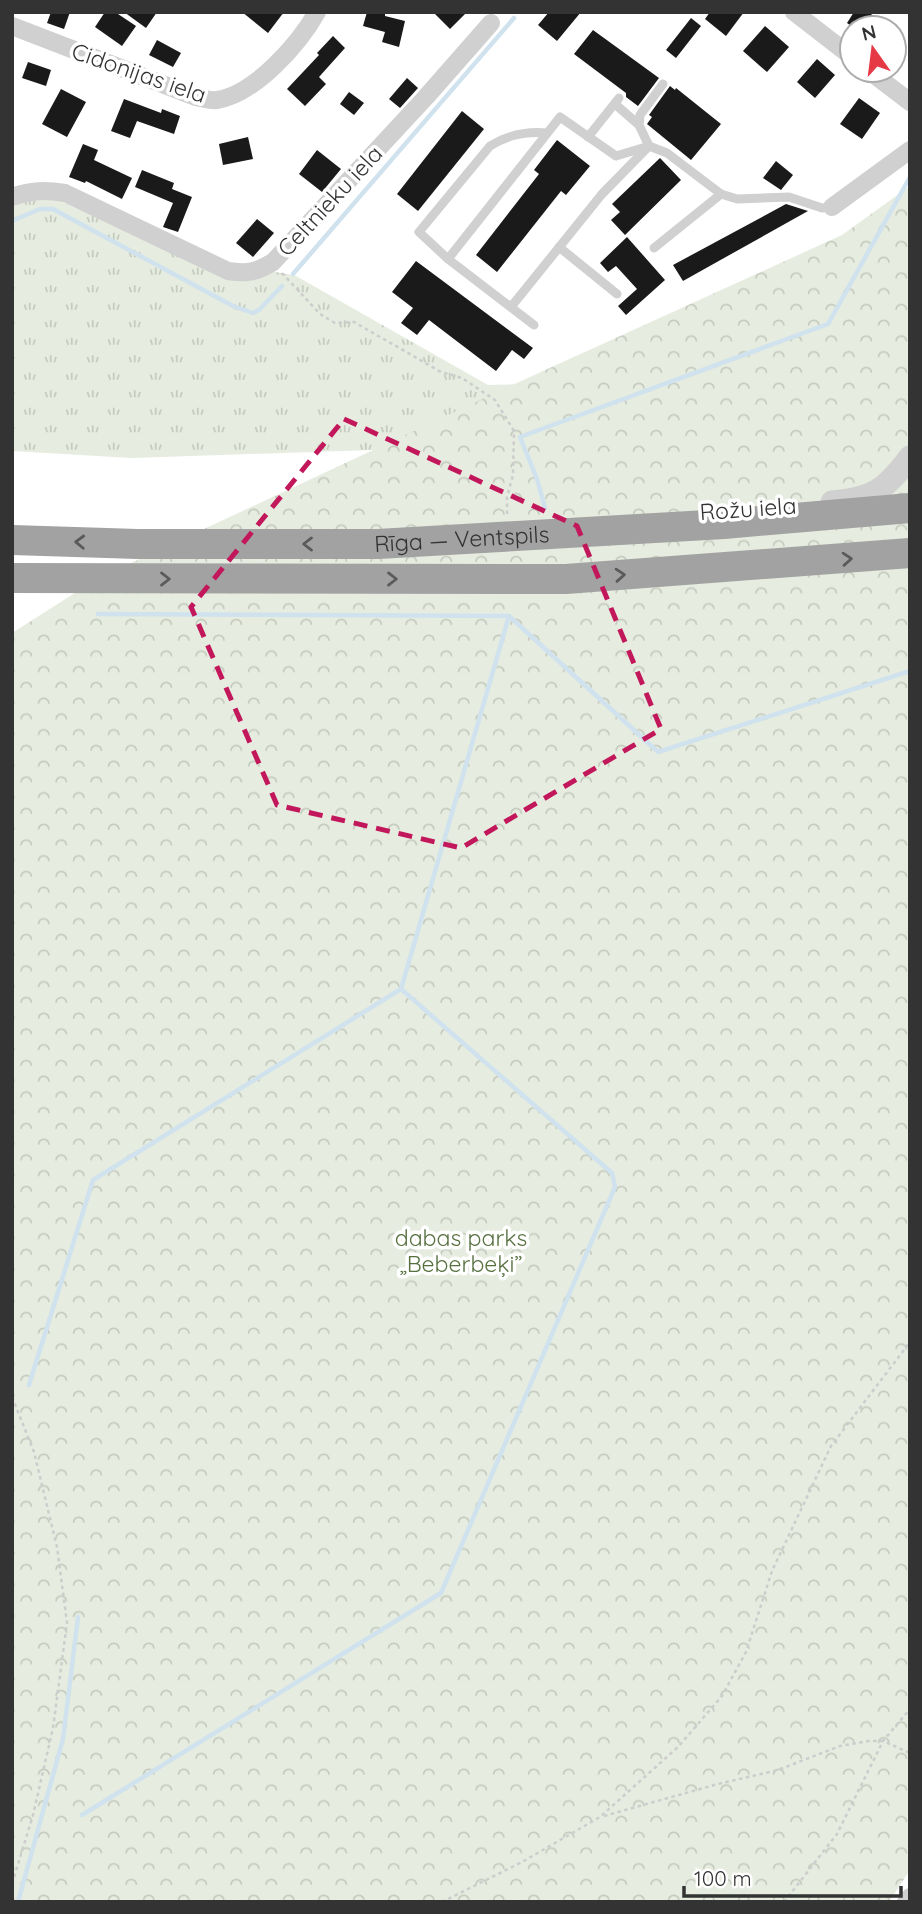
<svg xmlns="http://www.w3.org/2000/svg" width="922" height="1914" font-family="Quicksand,sans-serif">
<defs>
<pattern id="grass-tufts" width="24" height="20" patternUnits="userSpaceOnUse" patternTransform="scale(1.75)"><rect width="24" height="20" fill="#e6ecdf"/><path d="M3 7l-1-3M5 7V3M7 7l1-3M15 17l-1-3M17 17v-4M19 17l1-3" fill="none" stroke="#c6cbc0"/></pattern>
<pattern id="park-crowns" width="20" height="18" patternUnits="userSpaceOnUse" patternTransform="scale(1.75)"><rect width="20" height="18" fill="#e6ecdf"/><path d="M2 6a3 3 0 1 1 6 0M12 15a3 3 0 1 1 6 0" fill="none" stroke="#c6cbc0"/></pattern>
</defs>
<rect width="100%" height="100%" fill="#fff"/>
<polygon fill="url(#grass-tufts)" points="28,200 58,200 239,281 271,271 296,276 488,385 533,384 431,448 132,458 12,451 12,207"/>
<polygon fill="url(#park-crowns)" points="910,186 910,1870 889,1902 12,1902 12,633 97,579 508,387 842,235"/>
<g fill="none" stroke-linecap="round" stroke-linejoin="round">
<g stroke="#cfe2ee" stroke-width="4.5">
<polyline points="12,221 40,209 53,209 233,306 253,313 259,310 282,286"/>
<polyline points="293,274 514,18"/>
<polyline points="545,508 537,479 520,437 828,324 910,177"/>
<polyline points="98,614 509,616 658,752 910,671"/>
<polyline points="29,1385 93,1180 401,989 509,616"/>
<polyline points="82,1815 441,1593 615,1187 612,1173 401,989"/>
<polyline points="18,1902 63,1739 78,1617"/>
</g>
</g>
<g fill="#1a1a1a">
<polygon points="51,12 70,12 64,29 47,23"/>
<polygon points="105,12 115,12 136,26 122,46 95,27"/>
<polygon points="124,12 157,12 146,28"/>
<polygon points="242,12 284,12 268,33"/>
<polygon points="367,12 385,12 385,16 405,21 399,47 382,42 385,32 363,26"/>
<polygon points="433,12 467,12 450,29"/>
<polygon points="549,12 581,12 557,41 538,25"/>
<polygon points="710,12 744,12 726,36 705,19"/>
<polygon points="854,12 868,12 878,19 872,28 854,28 847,23"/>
<polygon points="691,18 701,26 676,58 666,50"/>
<polygon points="765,26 789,47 767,72 743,51"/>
<polygon points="593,30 659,78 638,106 626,97 626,93 574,54"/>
<polygon points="333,36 345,48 319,77 326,84 305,106 287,89 319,55 317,53"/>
<polygon points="157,40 181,53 173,67 149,55"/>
<polygon points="817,59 835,75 815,98 797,82"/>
<polygon points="28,62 51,70 46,86 22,78"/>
<polygon points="407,78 418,88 400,108 389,99"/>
<polygon points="670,86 675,90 676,88 721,124 691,160 647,124 652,117 649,115"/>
<polygon points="61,89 86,102 67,137 42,124"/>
<polygon points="349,92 364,103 354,115 340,104"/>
<polygon points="859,98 880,113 862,139 840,124"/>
<polygon points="124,99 161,113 162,109 180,116 174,134 137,121 130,138 111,131"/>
<polygon points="462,111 484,129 418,211 397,194"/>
<polygon points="248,137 253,159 223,165 219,144"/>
<polygon points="557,140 590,166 566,195 561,191 497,272 476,255 539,174 534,170"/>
<polygon points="83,144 98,150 94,160 132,178 122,199 86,181 85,183 69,177"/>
<polygon points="317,150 341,169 322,192 299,174"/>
<polygon points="660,158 681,180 625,235 611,220 620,212 612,204"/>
<polygon points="776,161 793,175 781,190 763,178"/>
<polygon points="142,170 174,183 172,189 192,197 178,232 163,227 173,203 135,187"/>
<polygon points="786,204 808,211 683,281 673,265"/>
<polygon points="257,219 274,233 253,257 236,243"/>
<polygon points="627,237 665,280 626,315 618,306 637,289 616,266 608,272 600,263"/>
<polygon points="416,261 533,348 524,359 512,350 496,371 429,320 417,335 401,323 413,308 392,292"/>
</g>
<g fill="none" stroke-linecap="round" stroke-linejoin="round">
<g stroke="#cdcdcd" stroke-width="2.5" stroke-dasharray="3.5 3.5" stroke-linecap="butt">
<polyline points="282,273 320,314 335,323 354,322 441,372 462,378 495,400 514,431 513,475 507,497 507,515"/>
<polyline points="12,1397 34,1452 57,1547 67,1623 53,1728 33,1815 12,1884"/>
<polyline points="604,1816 718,1784 778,1770 840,1746 869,1741 883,1741 910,1753"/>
<polyline points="442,1902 522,1862 600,1817 678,1747 722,1696 746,1652 772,1571 831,1446 910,1342"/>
<polyline points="784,1902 837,1834 883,1741 910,1709"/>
</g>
<g stroke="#d0d0d0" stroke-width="9">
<polyline points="615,104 639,125"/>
<polyline points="588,137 619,98"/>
<polyline points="559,247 617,294"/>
<polyline points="654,248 721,194"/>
<path d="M448,259L419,232L490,146C508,135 525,131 547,133"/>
<polyline points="511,307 602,194 649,146 639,125 640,115 663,84"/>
<polyline points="534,325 448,259 560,117 616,156 649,146 667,153 721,194 737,199 789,197 822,208 832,207"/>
</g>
<g stroke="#d0d0d0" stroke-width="18">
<polyline points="794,12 852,57"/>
<path d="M12,26L196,97C203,98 210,101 217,100C255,94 299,44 317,12"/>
<polyline points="868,70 910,102"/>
<path d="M12,197C31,190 46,190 65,193L228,271C247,274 257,272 273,262L426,97L491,23"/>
<polyline points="832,207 910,150"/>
<polyline points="906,1902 910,1897"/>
</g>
<path stroke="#d0d0d0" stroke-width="23" d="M832,502C874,498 885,490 910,457"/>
<g stroke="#a2a2a2" stroke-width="30">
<path id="s1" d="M12,540L138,544H378L724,524L910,508"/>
<polyline points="12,578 566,579 910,553"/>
</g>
</g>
<defs><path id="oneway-chevron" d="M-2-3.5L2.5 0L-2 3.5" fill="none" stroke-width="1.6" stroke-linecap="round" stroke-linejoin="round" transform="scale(1.75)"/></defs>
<g stroke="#5a5a5a">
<use href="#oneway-chevron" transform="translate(80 542) rotate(-178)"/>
<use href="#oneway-chevron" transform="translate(308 544) rotate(-180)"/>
<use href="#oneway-chevron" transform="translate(847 559) rotate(-4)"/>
<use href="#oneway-chevron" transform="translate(620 575) rotate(-4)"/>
<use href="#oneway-chevron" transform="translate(165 579)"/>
<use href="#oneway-chevron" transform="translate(392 579)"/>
</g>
<path fill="none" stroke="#c2185b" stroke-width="5" stroke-dasharray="14 9" stroke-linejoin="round" d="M344,419L577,526L661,729L461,848L277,805L191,607Z"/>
<g text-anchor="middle" stroke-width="7" stroke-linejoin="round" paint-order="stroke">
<g font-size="23" fill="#333" stroke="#fff">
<text transform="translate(139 73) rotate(19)" y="8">Cidonijas iela</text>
<text transform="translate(330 201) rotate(-47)" y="8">Celtnieku iela</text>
<text transform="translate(748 509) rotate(-4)" y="8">Rožu iela</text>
<text dy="8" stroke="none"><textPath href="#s1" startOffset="450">Rīga — Ventspils</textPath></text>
</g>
<g font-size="23" fill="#56703f" stroke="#fff">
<text x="461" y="1246">dabas parks<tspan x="461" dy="26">„Beberbeķi”</tspan></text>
</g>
</g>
<rect width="922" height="1914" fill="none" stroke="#333333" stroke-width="28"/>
<g transform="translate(873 49) rotate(346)"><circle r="33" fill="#ffffff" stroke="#adadad" stroke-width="2"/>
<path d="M0-5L12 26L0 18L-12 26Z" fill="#e63946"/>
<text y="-10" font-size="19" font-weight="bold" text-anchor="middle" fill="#333333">N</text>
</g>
<path d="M684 1886v10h217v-10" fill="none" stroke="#333333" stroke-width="3.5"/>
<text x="694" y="1886" font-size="21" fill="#333333" stroke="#ffffff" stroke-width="5" paint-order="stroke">100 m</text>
</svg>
